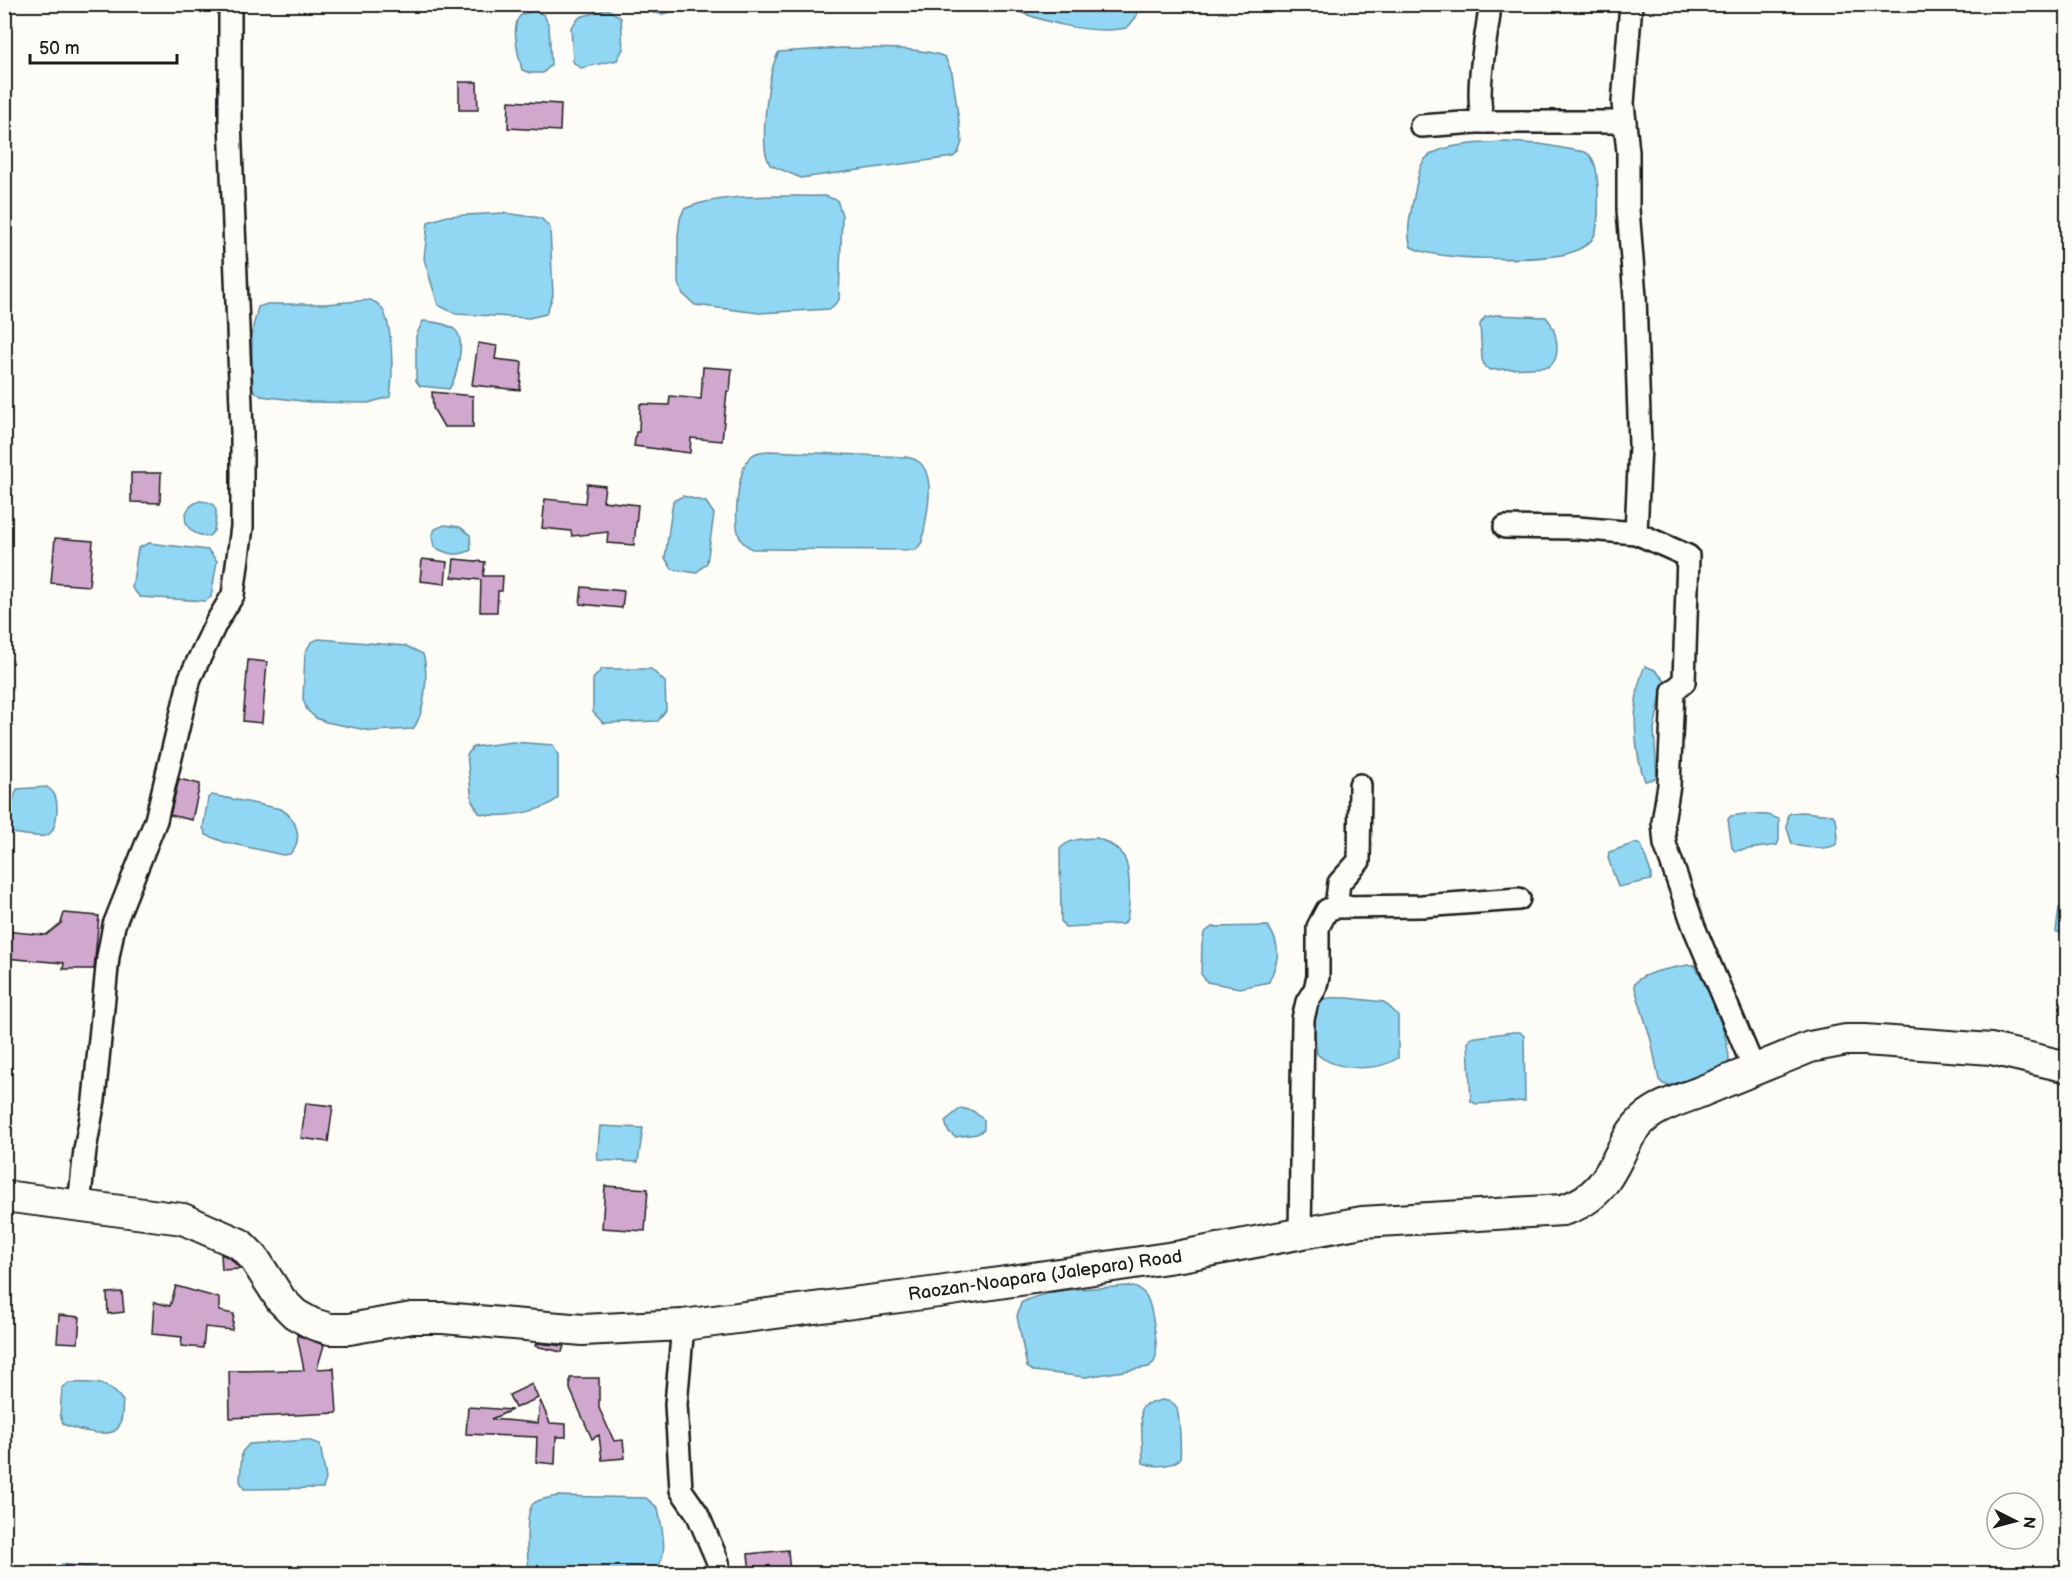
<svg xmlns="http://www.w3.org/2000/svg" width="2072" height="1578" font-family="'Balsamiq Sans',sans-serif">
<rect width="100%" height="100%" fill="#fdfcf7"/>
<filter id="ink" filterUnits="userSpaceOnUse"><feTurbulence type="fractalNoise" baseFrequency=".0167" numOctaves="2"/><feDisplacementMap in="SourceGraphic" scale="12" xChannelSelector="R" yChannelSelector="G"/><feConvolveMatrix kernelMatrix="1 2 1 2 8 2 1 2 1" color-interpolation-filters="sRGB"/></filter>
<g filter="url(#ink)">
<g fill="#91d6f2" stroke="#628c9c" stroke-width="1.5">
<polygon points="645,5 645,4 693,5 663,14 653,13"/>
<path d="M1007,5V4L1141,5L1136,17L1127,28C1088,35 1045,22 1008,8Z"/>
<polygon points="608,9 621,18 623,49 617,60 581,68 573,62 571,27 580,17"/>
<path d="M534,11L544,15L549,26L551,65L543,73H530L522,70C519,57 510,26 520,16C523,13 529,12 534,11Z"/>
<path d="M842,48C870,49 920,46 945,57L952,73L962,142L958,153L953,157L801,178L770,165C768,160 765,154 765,148C763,126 768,69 779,52Z"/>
<path d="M1505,142L1540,144L1585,152C1597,158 1597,175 1598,188C1598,200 1600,228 1593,238C1588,246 1574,252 1566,254C1536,261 1437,261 1411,247C1406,232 1410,216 1413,201C1416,189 1417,175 1422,164C1431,143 1485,143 1505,142Z"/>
<path d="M825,196L837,200L842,215L839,300L830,309L759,313L695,305L683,294L678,283V236L680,219L684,209C721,192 784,197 825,196Z"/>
<polygon points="504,213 541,218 550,228 553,296 546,314 529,318 456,314 438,305 424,259 428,222 447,216"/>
<path d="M371,300C374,302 377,303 379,305C394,319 393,377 390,397L368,403L310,402L261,396L252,389V331L258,307L267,304H325Z"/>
<path d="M1496,315L1546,317C1557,329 1563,359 1548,367L1491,370L1485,367L1482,359L1480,324L1485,317Z"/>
<path d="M423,321C432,322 447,323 455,330C467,338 456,379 449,389L420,386L416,381V336Z"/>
<path d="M770,451L906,457C910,458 916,459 919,462C938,477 925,522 922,542L916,550L752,549C748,546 743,544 741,540C732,525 738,472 749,458C754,452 763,451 770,451Z"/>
<polygon points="683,496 706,502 714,514 707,563 696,573 672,569 665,558 673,501"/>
<path d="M200,501C222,502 216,514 214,531L209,536C182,536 177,508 200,501Z"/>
<path d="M445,525L460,527L470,535L471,550C458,557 447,554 434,547L432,536L435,529Z"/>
<polygon points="149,543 208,550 217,561 211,597 205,601 140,597 132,588 138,548"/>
<path d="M319,639L406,646L423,654C429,673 425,713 413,729L371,731L326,722L316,718L307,710L303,699L305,653L311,642Z"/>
<path d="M1645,666L1655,670L1664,680L1654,729L1657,778L1645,781C1633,750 1631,696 1645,666Z"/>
<polygon points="602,669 651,669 665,682 666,710 658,721 603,723 593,712 593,679"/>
<path d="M513,742L553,745L558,755V798C542,813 499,819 479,813L472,801L467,755L473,747Z"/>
<path d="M47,787C50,789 52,791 54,794C60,803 57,834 45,836C35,837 22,834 11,833C7,822 12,801 17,789Z"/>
<path d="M212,795L281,809C297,819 304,839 290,854L283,855L224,842L206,835L203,828L208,798Z"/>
<path d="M1803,812L1833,815C1837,820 1837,823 1837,829C1838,834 1839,840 1836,844C1830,851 1800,847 1792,844L1787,828L1788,815L1791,813Z"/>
<polygon points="1745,814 1768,815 1779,819 1779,840 1777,845 1735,851 1732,848 1728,819 1731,816"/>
<path d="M1097,838C1107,842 1118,847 1124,857C1131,870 1130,905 1127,919L1124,924L1065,927L1061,921L1060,849C1069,838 1084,839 1097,838Z"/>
<polygon points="1635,843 1641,845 1651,873 1651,880 1618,887 1608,858 1609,852"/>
<polygon points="2059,908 2067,910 2067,934 2056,932"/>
<path d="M1268,926C1282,948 1279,959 1269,982L1240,988L1207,982L1201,974L1202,945L1204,933L1212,927Z"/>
<path d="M1688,965H1694C1708,984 1729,1038 1729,1061L1728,1066L1672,1086L1663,1084L1659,1080L1651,1040L1634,985C1639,972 1675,968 1688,965Z"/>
<path d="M1348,998L1384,1002L1398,1015V1058C1377,1072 1336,1071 1317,1054C1316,1041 1307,1005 1324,999C1331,997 1341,998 1348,998Z"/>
<polygon points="1513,1032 1520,1032 1524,1036 1525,1101 1476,1104 1471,1101 1468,1043 1470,1038"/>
<polygon points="961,1108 973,1111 984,1120 984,1130 977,1134 955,1137 948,1131 945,1121"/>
<polygon points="600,1126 643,1128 638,1162 597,1160"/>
<path d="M1128,1286C1134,1287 1140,1288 1145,1294C1152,1303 1159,1349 1155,1360C1154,1363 1151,1365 1149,1367L1086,1377L1033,1371L1027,1367L1017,1316L1021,1303C1049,1287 1095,1289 1128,1286Z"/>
<path d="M69,1383C94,1383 107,1379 123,1401C122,1409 123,1423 117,1429C108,1439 74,1429 63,1424L60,1415L62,1388Z"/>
<path d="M1162,1400C1166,1401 1172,1401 1175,1405C1180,1410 1181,1451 1180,1459C1171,1467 1153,1467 1143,1463L1141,1409L1146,1404Z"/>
<polygon points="307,1440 320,1444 326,1479 323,1488 244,1489 240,1481 242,1452 249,1444"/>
<path d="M557,1496L646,1498L658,1508C662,1530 671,1557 652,1574L530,1573C527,1561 524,1511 534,1503C539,1499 551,1498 557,1496Z"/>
<polygon points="62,1564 136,1573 57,1573 58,1567"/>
</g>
<g fill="#d0a7cd" stroke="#1c1c1c" stroke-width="1.5">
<polygon points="459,82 477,82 478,110 459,110"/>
<polygon points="509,101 561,104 560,131 508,128"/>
<polygon points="478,343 497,346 495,359 522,362 520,390 472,385"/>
<polygon points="703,367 732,369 730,391 727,391 722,441 691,438 690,453 634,446 636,432 639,432 640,404 669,405 670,396 701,399"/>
<polygon points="432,392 473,396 473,427 444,427 433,408"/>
<polygon points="131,473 161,473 160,503 131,502"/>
<polygon points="587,484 605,486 603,501 638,505 634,545 607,543 608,532 572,536 571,531 542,528 545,499 585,503"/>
<polygon points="55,538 93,541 89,586 51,583"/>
<polygon points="422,559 447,562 445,584 420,581"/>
<polygon points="454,559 485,562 483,576 503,576 502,591 498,591 497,612 480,612 481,580 452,577"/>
<polygon points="582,587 624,591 622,608 580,604"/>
<polygon points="248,660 267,662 262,723 243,721"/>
<polygon points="179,779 200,784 192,820 170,815"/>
<polygon points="64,913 99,916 94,969 63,969 64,963 4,958 4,931 46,935 61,923"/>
<polygon points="306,1103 333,1106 328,1142 301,1138"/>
<polygon points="605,1186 648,1189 645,1231 602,1228"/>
<polygon points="221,1254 230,1258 240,1269 222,1270"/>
<polygon points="176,1286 219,1298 219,1311 234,1314 232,1330 205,1327 203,1348 181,1346 182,1337 152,1334 154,1302 170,1306"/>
<polygon points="122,1292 124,1312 108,1314 107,1293"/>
<polygon points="59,1315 80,1317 78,1343 57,1342"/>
<polygon points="297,1335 324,1345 317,1369 334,1368 337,1413 230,1418 229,1371 304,1370"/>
<polygon points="536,1343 564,1346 562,1352 535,1346"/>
<polygon points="570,1378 599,1378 599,1408 614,1441 623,1440 625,1458 602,1460 599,1435 592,1439 570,1389"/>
<polygon points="532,1384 538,1398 515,1408 509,1395"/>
<polygon points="540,1400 550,1423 566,1424 566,1437 556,1437 555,1464 536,1462 537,1437 466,1434 468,1407 512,1410 491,1419 538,1423"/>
<polygon points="788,1550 790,1574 750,1574 748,1554"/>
</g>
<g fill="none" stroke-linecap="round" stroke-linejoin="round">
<defs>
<g id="minor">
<polyline points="1631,4 1623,103 1628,152 1628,209 1635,297 1640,445 1636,533 1688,556 1684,682 1673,691 1669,785 1663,822 1665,844 1694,927 1754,1069"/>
<path d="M1485,122C1473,104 1486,38 1489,15"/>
<polyline points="1421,126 1477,122 1625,122"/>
<polyline points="1505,527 1577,528 1636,533"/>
<polyline points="1336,907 1339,883 1359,861 1360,785"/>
<polyline points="79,1205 85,1150 94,1100 108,957 114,925 156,820 190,678 216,623 233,595 242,527 242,432 230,121 230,4"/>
<polyline points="1300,1234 1303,1019 1307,1002 1315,989 1318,977 1318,927 1327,910 1336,907 1422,906 1519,899"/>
<polyline points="683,1325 676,1404 681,1490 697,1513 718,1562 719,1574"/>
</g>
<path id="secondary" d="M4,1196L183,1219L240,1244L254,1258L281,1300L295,1314L313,1324L330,1329H349L412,1318H443L583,1330L683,1325L938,1292L1181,1256L1362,1222L1563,1210C1623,1192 1612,1137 1653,1112C1667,1103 1685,1098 1700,1092C1736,1077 1773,1062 1810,1047L1846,1040H1865L1991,1049L2068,1067"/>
</defs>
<use href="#minor" stroke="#1c1c1c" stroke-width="26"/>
<use href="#secondary" stroke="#1c1c1c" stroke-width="34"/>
<use href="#minor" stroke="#fdfcf7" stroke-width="21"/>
<use href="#secondary" stroke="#fdfcf7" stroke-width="30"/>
</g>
</g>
<g text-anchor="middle" stroke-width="6" stroke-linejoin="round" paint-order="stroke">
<g font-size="18" fill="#1c1c1c" stroke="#fdfcf7">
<text transform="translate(1045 1275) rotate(-8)" y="6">Raozan-Noapara (Jalepara) Road</text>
</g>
</g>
<rect width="2072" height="1578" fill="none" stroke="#fdfcf7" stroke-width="24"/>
<rect x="12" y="12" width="2048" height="1554" fill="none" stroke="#1c1c1c" stroke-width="2" filter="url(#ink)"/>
<g transform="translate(2015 1521) rotate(96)"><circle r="28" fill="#fdfcf7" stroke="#a3a29f" stroke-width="1.5"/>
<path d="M0-4.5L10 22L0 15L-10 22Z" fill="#1c1c1c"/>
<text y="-9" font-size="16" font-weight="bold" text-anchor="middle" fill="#1c1c1c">N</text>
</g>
<path d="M30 54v9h147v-9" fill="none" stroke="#1c1c1c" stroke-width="3"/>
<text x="39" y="54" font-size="18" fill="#1c1c1c" stroke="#fdfcf7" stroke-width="4.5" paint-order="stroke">50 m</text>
</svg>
